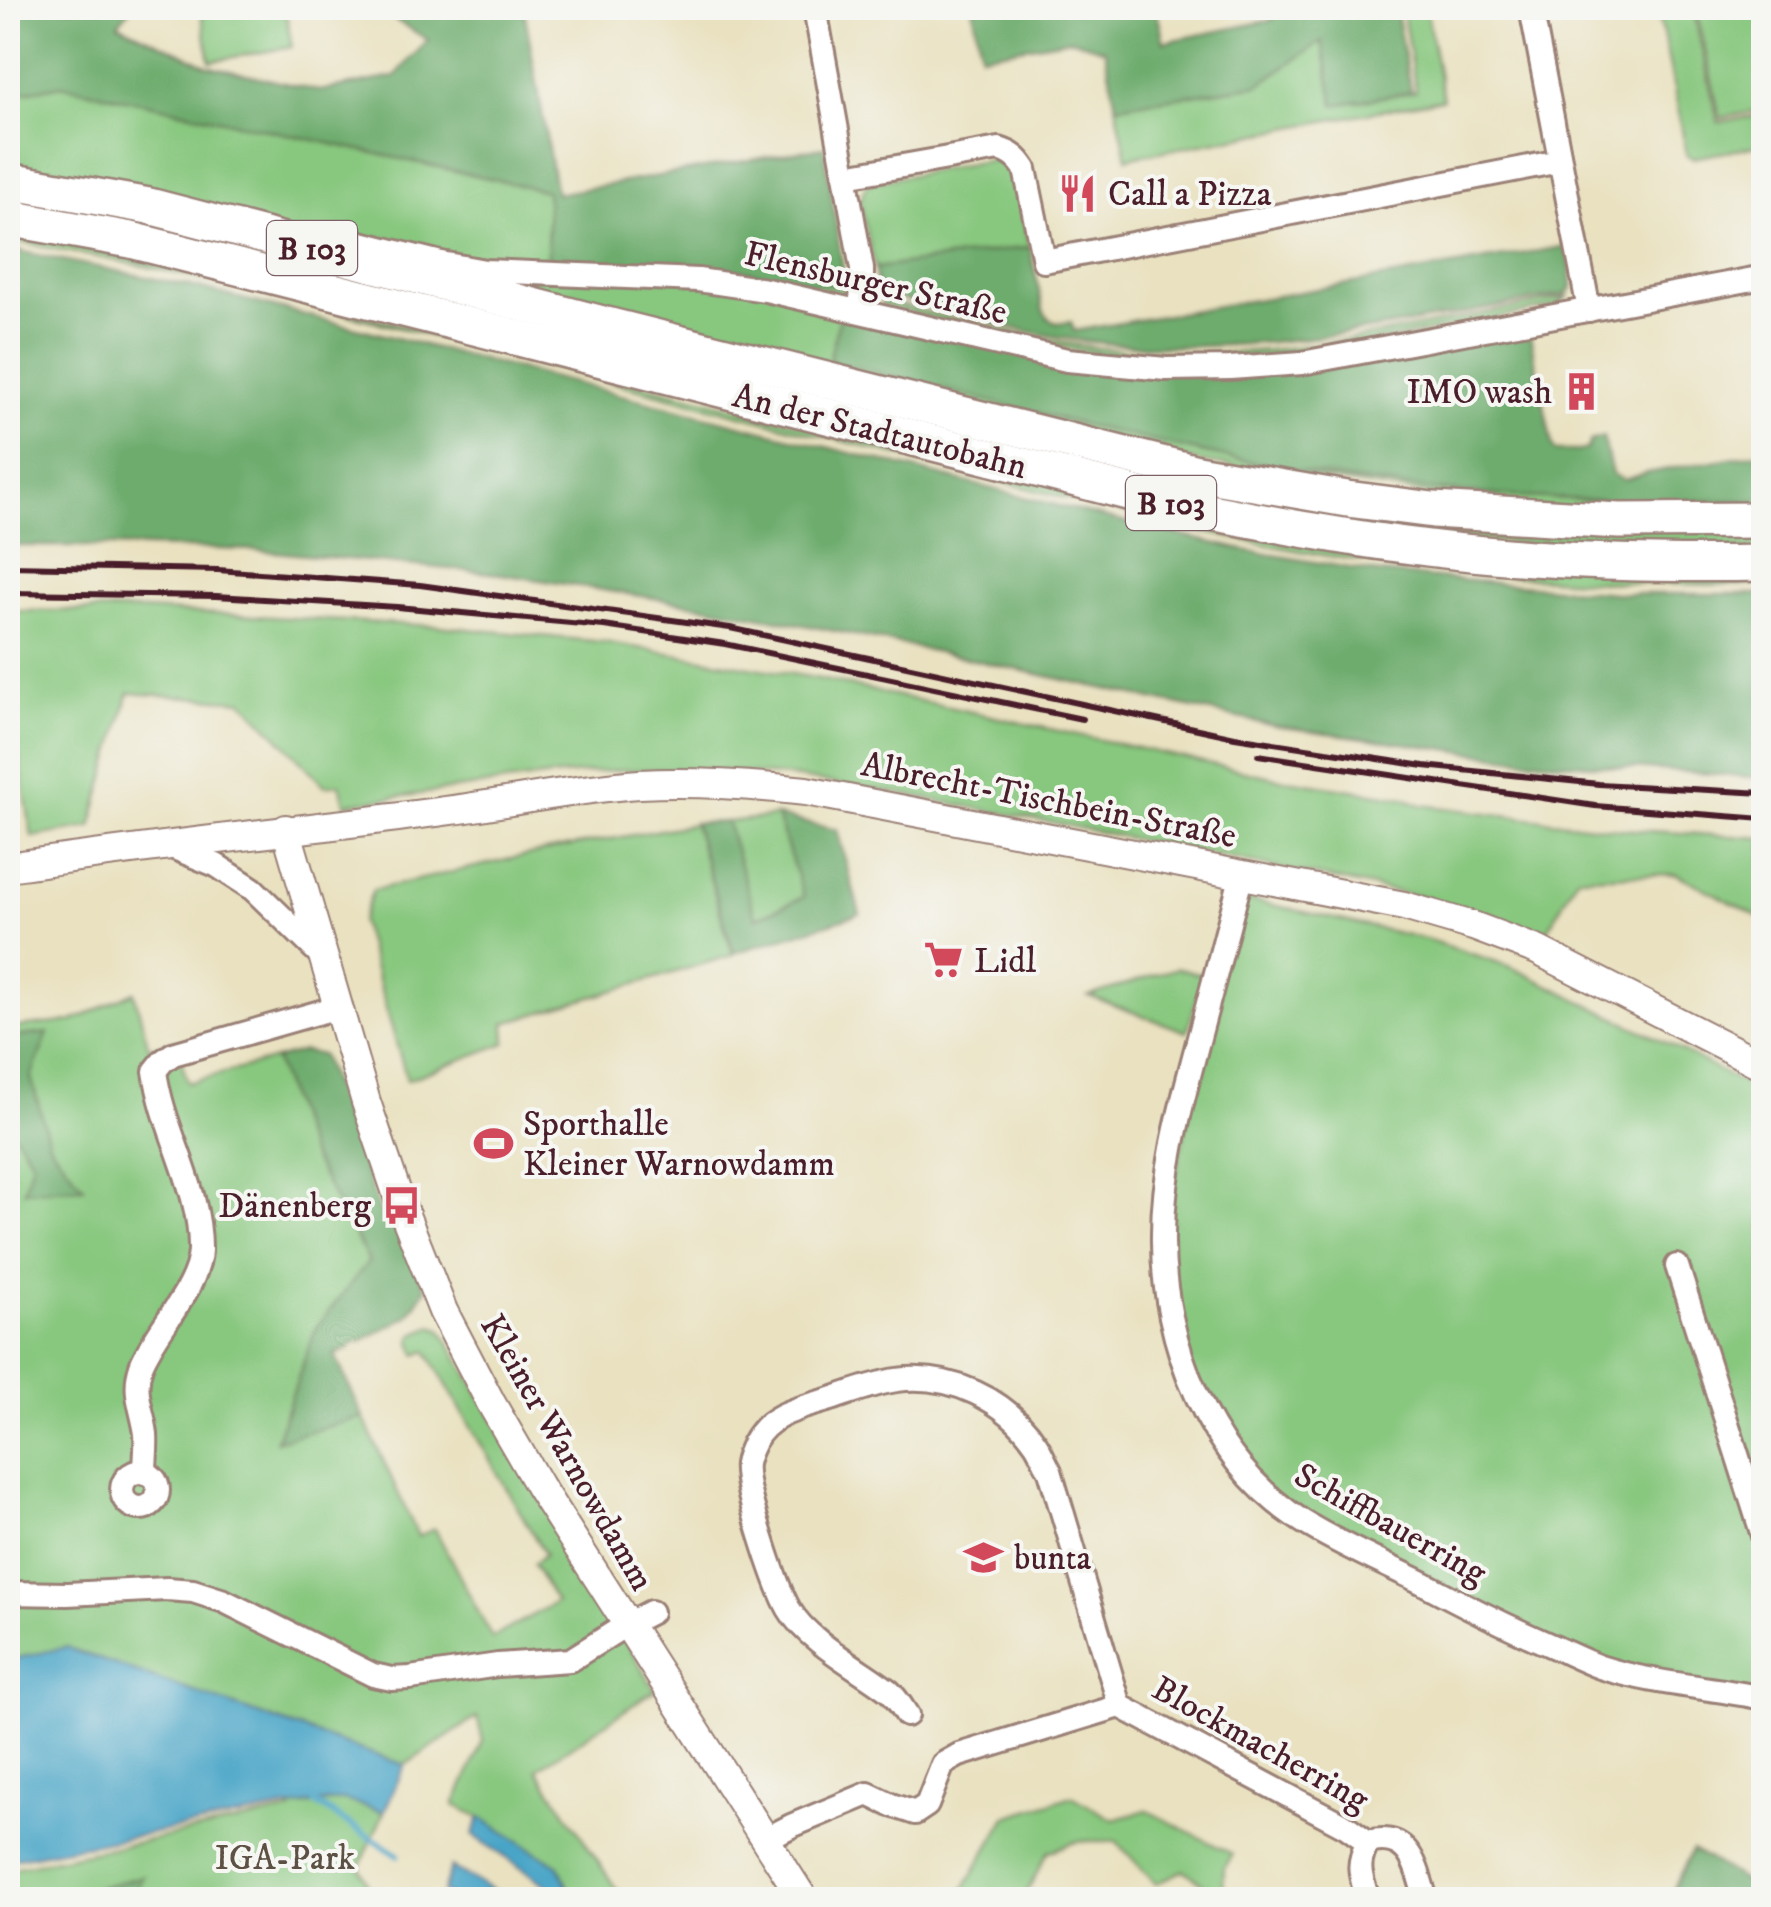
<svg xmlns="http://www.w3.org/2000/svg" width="1771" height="1907" font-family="'IM FELL DW Pica',serif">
<rect width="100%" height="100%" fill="#f6f6f2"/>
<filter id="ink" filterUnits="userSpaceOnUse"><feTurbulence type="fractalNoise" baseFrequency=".01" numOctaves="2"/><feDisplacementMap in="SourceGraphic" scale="20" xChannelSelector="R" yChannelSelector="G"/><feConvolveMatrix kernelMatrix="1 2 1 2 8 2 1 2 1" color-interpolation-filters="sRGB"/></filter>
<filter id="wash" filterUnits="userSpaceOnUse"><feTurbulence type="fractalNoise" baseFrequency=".0048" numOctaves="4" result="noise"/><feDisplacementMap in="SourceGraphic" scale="40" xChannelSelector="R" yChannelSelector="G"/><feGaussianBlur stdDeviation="2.25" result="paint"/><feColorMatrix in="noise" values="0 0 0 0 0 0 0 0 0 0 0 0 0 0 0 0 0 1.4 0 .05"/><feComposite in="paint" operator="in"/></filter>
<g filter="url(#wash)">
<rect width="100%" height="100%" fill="#e9e1c0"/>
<g fill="#87c77e" stroke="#687354" stroke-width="2.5">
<polygon points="200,8 285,8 292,47 210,61"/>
<polygon points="1402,8 1426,8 1443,99 1127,158 1116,106 1258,85 1322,40 1334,105 1416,91"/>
<polygon points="1658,8 1693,8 1718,122 1763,115 1763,145 1693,158 1687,155"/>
<polygon points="1696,8 1763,8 1763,110 1720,118"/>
<polygon points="62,85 547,191 548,261 682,265 743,271 846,289 830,361 1204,453 1355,480 1526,497 1624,502 1763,500 1763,508 1524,508 1202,462 8,171 8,95"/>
<polygon points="990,160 1000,162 1015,176 1030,247 875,268 860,202 865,187 874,182"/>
<polygon points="8,195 167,225 1198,487 1763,534 1763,549 1690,552 1433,538 1197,498 8,207"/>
<path d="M8,231L44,236L1193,521L1763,575V585C1623,586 1482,578 1342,558C1292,551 1241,539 1191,530L270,295L144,266L8,240Z"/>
<path d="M1567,297L1557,306C1438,329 1318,359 1196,359C1089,360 984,333 881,305L882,300C987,328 1088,355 1198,354C1322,352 1445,321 1567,297Z"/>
<polygon points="143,610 438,626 604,642 815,678 1281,779 1404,798 1421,805 1618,829 1763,838 1763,919 1676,874 1577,877 1543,939 1427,898 1054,823 885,791 791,777 699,769 620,770 551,776 345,804 340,784 325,786 243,701 129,693 91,827 32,837 8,690 8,611"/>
<polygon points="777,816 805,897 755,918 727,822"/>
<polygon points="694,824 733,955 505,1023 506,1043 407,1080 361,922 373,890 555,849"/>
<polygon points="1236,897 1426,939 1509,966 1669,1044 1763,1094 1763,1698 1599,1666 1271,1497 1195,1390 1162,1237"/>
<polygon points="1177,968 1204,975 1187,1032 1089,996"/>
<polygon points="134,992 149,1048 175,1041 188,1083 275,1059 309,1152 369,1261 316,1328 276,1440 363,1417 418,1536 435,1529 492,1638 556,1602 533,1564 545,1555 427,1351 417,1355 411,1341 414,1334 432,1326 441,1329 655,1690 537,1769 623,1899 572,1899 559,1866 480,1817 454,1805 483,1741 477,1717 405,1765 73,1650 8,1663 8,1028 73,1021"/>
<polygon points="1072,1796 1114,1820 1146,1810 1232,1854 1224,1867 1223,1899 1184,1870 1156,1884 1116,1841 1078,1841 1048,1852 1023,1899 958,1899 1006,1817"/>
<polygon points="344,1800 384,1812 360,1867 375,1899 8,1900 8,1869 291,1811 291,1807"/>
</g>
<g fill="#6dac6d" stroke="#5c664c" stroke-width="2.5">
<polygon points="8,8 131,8 118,24 206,65 319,91 394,77 428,40 376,8 524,8 556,194 824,147 846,289 743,271 682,265 548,261 547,191 62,85 8,95"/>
<polygon points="973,8 1156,8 1164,42 1272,20 1271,8 1395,8 1411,92 1334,105 1322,41 1258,85 1116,106 1105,50 1071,39 981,55"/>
<path d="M1568,246L1572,283V288L1567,294C1407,323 1248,361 1084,341C1014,332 945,310 877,293L875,268L1030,247L1043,310C1049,323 1057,325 1071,322L1074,331Z"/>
<polygon points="8,249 191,286 1107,518 1244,550 1379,573 1627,594 1763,594 1763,778 1527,760 1275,726 896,643 710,607 501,574 254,550 110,546 8,546"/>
<path d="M842,307L1010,348L1230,368L1527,321L1552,445L1555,451H1579L1587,449L1590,441L1603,437L1612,474L1624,480L1647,473L1763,452V500C1627,503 1490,500 1354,480C1177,454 1003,403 829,361Z"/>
<polygon points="777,816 837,830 860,914 734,953 694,823 727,822 756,918 804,897"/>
<polygon points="48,1033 31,1077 50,1146 84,1187 24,1191 32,1161 9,1126 11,1086 8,1084 8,1037"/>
<polygon points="303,1051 322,1055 384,1222 394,1219 426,1289 408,1316 335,1355 363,1417 276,1441 316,1328 369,1261 309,1152 275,1059"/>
<polygon points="1692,1850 1744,1881 1763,1877 1763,1899 1669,1899"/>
<polygon points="143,1876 132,1899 51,1899"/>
</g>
<g fill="#49a5c7" stroke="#4a6279" stroke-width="2.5">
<polygon points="67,1647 73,1650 405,1765 384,1812 344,1800 315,1803 8,1860 8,1660"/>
<polygon points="480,1817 559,1866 572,1899 554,1899 556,1892 473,1835"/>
<polygon points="451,1867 509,1899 457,1899 443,1892"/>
</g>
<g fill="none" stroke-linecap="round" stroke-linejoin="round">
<polyline stroke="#49a5c7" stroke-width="6" points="315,1803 398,1855"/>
</g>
</g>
<g filter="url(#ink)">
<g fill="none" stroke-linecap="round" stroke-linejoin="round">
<defs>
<g id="minor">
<polyline points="815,8 862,269 862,292 859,311"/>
<polyline points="1531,8 1589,310"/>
<path d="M846,176L999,149C1012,153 1018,158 1025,169L1044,261L1560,161"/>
<polyline points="329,235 441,263 485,271 698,280 766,290 1067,360 1166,369 1230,368 1302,363 1764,277"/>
<polyline points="167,845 216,865 253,889 322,956"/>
<path d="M1242,874C1227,932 1211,991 1196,1049C1180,1110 1163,1171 1163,1234C1161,1342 1209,1462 1302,1521C1340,1545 1383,1563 1423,1583C1466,1606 1508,1627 1552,1646C1568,1653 1584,1661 1600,1667C1653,1684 1710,1687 1764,1698"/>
<polyline points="1677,1266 1764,1539"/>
<circle cx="140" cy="1490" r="18"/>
<path d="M145,1473C145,1460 147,1447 146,1434C143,1410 132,1392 141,1366C154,1331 199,1288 200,1250C201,1188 163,1132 155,1071L163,1061L173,1054L338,1007"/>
<polyline points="8,1593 67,1594 167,1589 193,1591 224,1601 373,1675 392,1679 410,1678 498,1665 570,1660 626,1625 651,1612"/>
<path d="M907,1715C902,1707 896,1697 889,1691C859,1668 807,1641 789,1609C776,1586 743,1488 746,1464C747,1457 751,1448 754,1442C769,1413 802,1408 831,1399C852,1392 875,1383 897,1380C950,1373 1006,1399 1036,1444C1041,1452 1045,1462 1050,1471L1120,1706L1347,1827L1368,1842"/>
<polyline points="764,1840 791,1826 868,1794 891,1805 915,1813 927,1805 943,1764 959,1755 1120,1706"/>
<path d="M1368,1900C1361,1875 1355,1867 1368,1842C1411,1831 1416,1867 1426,1900"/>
</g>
<g id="tertiary">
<polyline points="286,829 366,1102 401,1205 443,1311 491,1403 539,1486 804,1900"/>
<path d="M8,867C155,845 304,830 452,810C514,802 577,788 640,784C696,781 751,785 806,791L1404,906L1473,926L1537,950L1764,1066"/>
</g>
<g id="trunk">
<polyline points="8,181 149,206 614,327 1197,473 1347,499 1433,510 1619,521 1764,520"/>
<path d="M8,218L131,240L1195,509C1273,524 1350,539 1428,548C1539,562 1652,565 1764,563"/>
</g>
</defs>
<use href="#minor" stroke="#9a8076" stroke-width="28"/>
<use href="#tertiary" stroke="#9a8076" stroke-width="32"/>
<use href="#trunk" stroke="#9a8076" stroke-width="40"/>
<use href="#minor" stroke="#fff" stroke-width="22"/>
<use href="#tertiary" stroke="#fff" stroke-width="28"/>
<use href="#trunk" stroke="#fff" stroke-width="35"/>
<g stroke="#4a1f2b" stroke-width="6">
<polyline points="8,566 218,570 420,585 730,628 1235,737 1424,766 1599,784 1764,793"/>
<polyline points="8,593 216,596 397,607 604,626 725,644 1082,719"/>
<polyline points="1258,755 1595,806 1764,819"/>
</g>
</g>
</g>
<defs>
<symbol id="restaurant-bare" viewBox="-9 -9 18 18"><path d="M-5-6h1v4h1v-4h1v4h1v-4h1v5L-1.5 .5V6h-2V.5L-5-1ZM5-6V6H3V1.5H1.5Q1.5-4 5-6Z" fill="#d1495b" stroke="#f6f6f2" stroke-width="2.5" paint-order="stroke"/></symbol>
<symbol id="building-bare" viewBox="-9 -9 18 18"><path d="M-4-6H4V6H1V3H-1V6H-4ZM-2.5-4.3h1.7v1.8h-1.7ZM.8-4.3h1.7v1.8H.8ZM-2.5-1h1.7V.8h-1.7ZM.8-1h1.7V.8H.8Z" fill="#d1495b" stroke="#f6f6f2" stroke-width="2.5" paint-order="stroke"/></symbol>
<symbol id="supermarket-bare" viewBox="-9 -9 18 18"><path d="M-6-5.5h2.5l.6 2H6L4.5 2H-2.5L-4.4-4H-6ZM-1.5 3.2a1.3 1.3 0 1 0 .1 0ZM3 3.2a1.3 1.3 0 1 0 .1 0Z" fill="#d1495b" stroke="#f6f6f2" stroke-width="2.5" paint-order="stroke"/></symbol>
<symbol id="stadium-bare" viewBox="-9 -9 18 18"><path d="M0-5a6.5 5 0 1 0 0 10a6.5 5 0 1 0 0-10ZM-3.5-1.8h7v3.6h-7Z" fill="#d1495b" stroke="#f6f6f2" stroke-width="2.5" paint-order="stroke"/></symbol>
<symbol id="bus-bare" viewBox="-9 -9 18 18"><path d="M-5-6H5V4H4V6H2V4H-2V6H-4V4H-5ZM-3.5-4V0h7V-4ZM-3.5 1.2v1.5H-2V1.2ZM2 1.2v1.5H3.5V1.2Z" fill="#d1495b" stroke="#f6f6f2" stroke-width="2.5" paint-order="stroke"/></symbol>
<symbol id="school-bare" viewBox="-9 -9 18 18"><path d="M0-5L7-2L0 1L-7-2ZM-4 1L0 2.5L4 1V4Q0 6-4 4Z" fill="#d1495b" stroke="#f6f6f2" stroke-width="2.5" paint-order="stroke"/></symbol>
</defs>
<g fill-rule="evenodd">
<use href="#restaurant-bare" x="1050" y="166" width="55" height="55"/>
<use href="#building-bare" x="1554" y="364" width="55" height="55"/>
<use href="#supermarket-bare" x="916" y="932" width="55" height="55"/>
<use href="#stadium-bare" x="466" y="1116" width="55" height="55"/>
<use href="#bus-bare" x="374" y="1178" width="55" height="55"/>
<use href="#school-bare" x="956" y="1530" width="55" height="55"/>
</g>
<g text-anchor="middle" stroke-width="8" stroke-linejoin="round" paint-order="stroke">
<g fill="#f6f6f2" stroke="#7e6067" stroke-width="2.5">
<rect x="267" y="221" width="90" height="54" rx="8"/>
<rect x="1126" y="476" width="90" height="54" rx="8"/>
</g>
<g font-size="32" font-weight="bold" fill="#4a1f2b">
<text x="312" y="259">B 103</text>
<text x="1171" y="514">B 103</text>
</g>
<g font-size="35" fill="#4a1f2b" stroke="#f6f6f2" text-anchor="start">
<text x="1108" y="205">Call a Pizza</text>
<text x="1552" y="403" text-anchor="end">IMO wash</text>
<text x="974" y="972">Lidl</text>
<text x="523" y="1135">Sporthalle<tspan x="523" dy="40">Kleiner Warnowdamm</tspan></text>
<text x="371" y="1217" text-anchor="end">Dänenberg</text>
<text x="1014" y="1569">bunta</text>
</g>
<g font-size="35" fill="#4a1f2b" stroke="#f6f6f2">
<text transform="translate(876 282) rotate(13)" y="12">Flensburger Straße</text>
<text transform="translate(880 430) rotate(14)" y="12">An der Stadtautobahn</text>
<text transform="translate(1049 799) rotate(11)" y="12">Albrecht-Tischbein-Straße</text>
<text transform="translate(568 1452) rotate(60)" y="12">Kleiner Warnowdamm</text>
<text transform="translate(1391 1523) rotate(29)" y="12">Schiffbauerring</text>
<text transform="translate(1261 1743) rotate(29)" y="12">Blockmacherring</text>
</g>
<g font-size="35" fill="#5c5144" stroke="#f6f6f2">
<text x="285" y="1869">IGA-Park</text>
</g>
</g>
<rect width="1771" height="1907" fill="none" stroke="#f6f6f2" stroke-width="40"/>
</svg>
